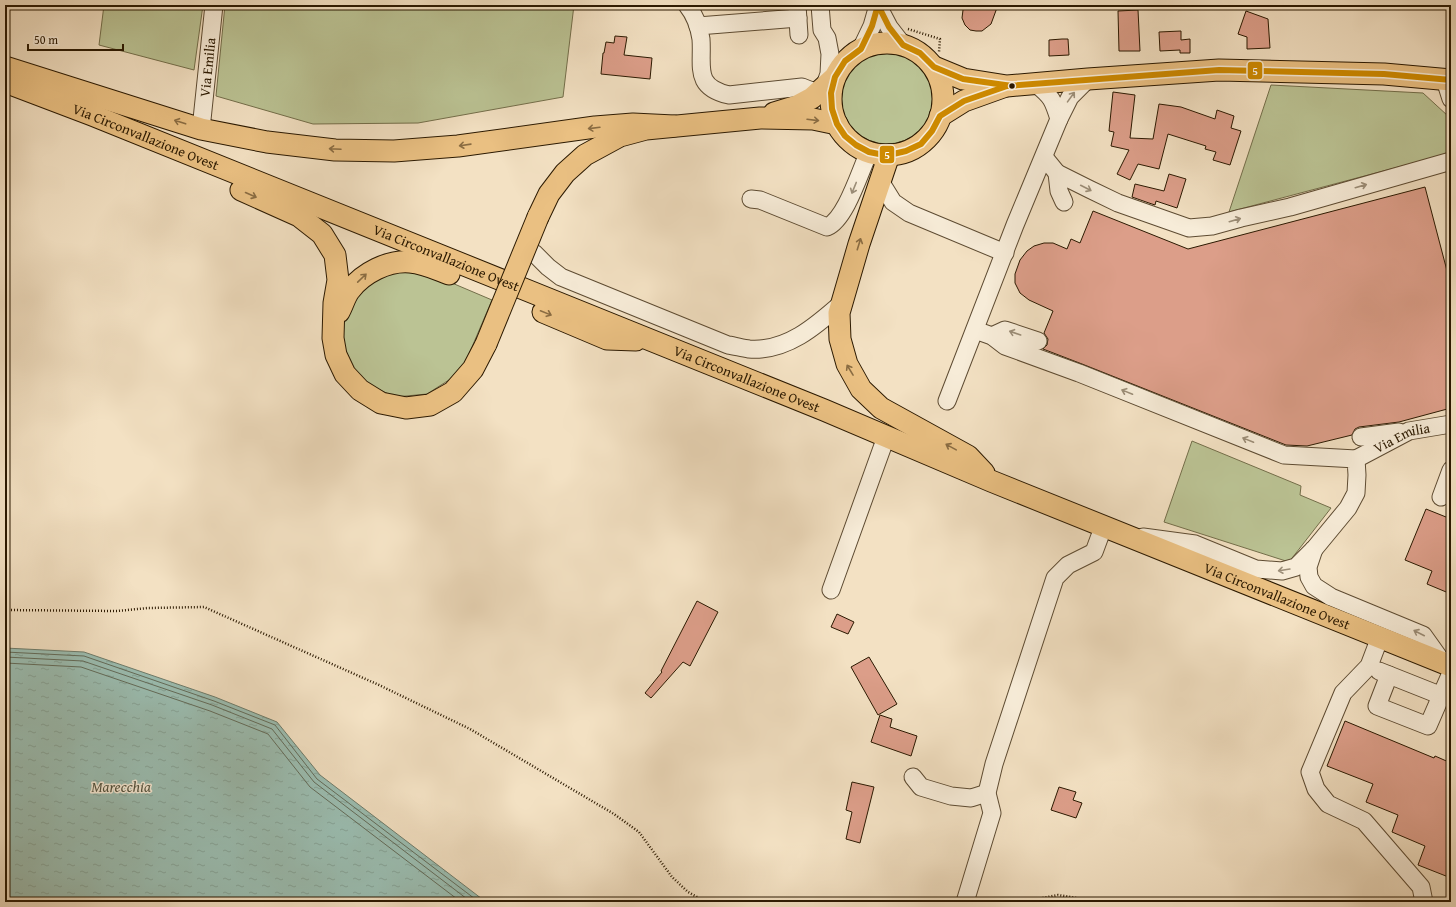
<svg xmlns="http://www.w3.org/2000/svg" width="1456" height="907" font-family="'Gentium Book Plus',serif">
<defs>
<pattern id="water-ripples" width="26" height="14" patternUnits="userSpaceOnUse"><rect width="26" height="14" fill="#9bbeb2"/><path d="M2 4q2-2 4 0t4 0M15 11q2-2 4 0t4 0" fill="none" stroke="#86a397"/></pattern>
</defs>
<rect width="100%" height="100%" fill="#f3e1c3"/>
<filter id="stains"><feTurbulence type="fractalNoise" baseFrequency=".005" numOctaves="4"/><feColorMatrix values="0 0 0 0 .2 0 0 0 0 .09 0 0 0 0 .02 0 0 0 .5 -.17"/></filter>
<radialGradient id="worn" r=".72"><stop offset=".6" stop-color="#630" stop-opacity="0"/><stop offset="1" stop-color="#630" stop-opacity=".3"/></radialGradient>
<g fill="#bbc394" stroke="#736e4a">
<polygon points="104,5 203,5 194,70 99,45"/>
<polygon points="225,5 574,5 563,97 418,123 313,124 216,96"/>
<circle cx="887" cy="98" r="46"/>
<polygon points="1271,85 1423,93 1448,116 1451,132 1451,153 1229,212"/>
<polygon points="419,269 492,300 466,361 452,378 427,394 395,397 363,382 346,359 342,333 345,313 355,295 390,271"/>
<polygon points="1192,441 1301,486 1300,495 1331,508 1289,562 1164,522"/>
</g>
<polygon fill="url(#water-ripples)" stroke="#6e7c6b" points="5,648 84,652 215,697 277,722 320,775 486,902 21,902 5,897"/>
<g fill="none" stroke-linecap="round" stroke-linejoin="round">
<g stroke="#636c5a" stroke-width="1">
<polyline points="5,652 84,656 214,701 275,725 317,779 479,902"/>
<polyline points="5,657 83,661 212,705 272,729 314,782 471,902"/>
<polyline points="5,663 81,667 210,711 268,734 310,787 461,902"/>
</g>
</g>
<g fill="#dc9e89" stroke="#2b1901">
<polygon points="966,5 998,5 991,24 982,31 976,31 970,30 965,25 962,18 963,10"/>
<polygon points="1138,10 1140,51 1119,51 1118,11"/>
<polygon points="1246,11 1268,19 1270,48 1247,49 1247,37 1238,34"/>
<polygon points="1181,31 1181,40 1190,39 1190,53 1180,53 1180,50 1160,51 1159,32"/>
<polygon points="615,36 627,37 624,55 652,58 650,79 601,74 603,53 604,53 606,42 614,43"/>
<polygon points="1062,39 1068,39 1069,55 1049,56 1049,40"/>
<polygon points="1113,92 1135,95 1130,138 1153,139 1159,104 1181,107 1215,119 1217,110 1234,116 1231,128 1241,131 1230,165 1213,160 1216,152 1205,149 1206,146 1168,134 1159,169 1138,164 1130,180 1117,174 1129,150 1111,146 1114,132 1109,131"/>
<polygon points="1169,174 1186,179 1177,208 1156,201 1155,205 1149,203 1132,197 1135,184 1164,191"/>
<polygon points="1425,187 1451,286 1451,408 1399,422 1359,427 1355,429 1352,435 1307,446 1286,445 1082,364 1043,349 1047,345 1048,339 1044,333 1053,311 1029,300 1020,293 1015,283 1015,274 1020,260 1027,251 1034,246 1044,243 1053,243 1067,249 1071,239 1080,243 1093,211 1188,249"/>
<polygon points="1426,509 1451,519 1451,594 1427,584 1432,571 1405,560"/>
<polygon points="697,601 718,612 690,666 683,662 651,698 645,693 662,672 661,671"/>
<polygon points="837,614 854,622 848,634 831,627"/>
<polygon points="869,657 897,704 878,715 851,667"/>
<polygon points="880,715 892,719 890,727 917,736 911,756 871,742"/>
<polygon points="1345,721 1434,758 1435,756 1451,763 1451,878 1418,865 1425,846 1392,832 1398,815 1366,802 1373,784 1327,766"/>
<polygon points="852,782 874,787 860,843 846,839 852,812 846,810"/>
<polygon points="1059,787 1076,792 1073,800 1082,803 1076,818 1051,810"/>
</g>
<g fill="none" stroke-linecap="round" stroke-linejoin="round">
<defs>
<g id="minor">
<path d="M687,5C695,15 699,26 701,39C703,66 693,87 729,95L802,87L817,93"/>
<polyline points="797,5 799,35"/>
<polyline points="820,5 822,30 827,38 830,54 829,74 825,85"/>
<polyline points="878,6 889,27 903,45"/>
<polyline points="698,26 798,18"/>
<polyline points="861,49 872,26 878,5"/>
<polyline points="1445,80 1451,99"/>
<path d="M1036,84C1052,97 1053,100 1059,119"/>
<path id="s1" d="M201,129L214,5"/>
<polyline points="1044,157 1057,173 1089,189 1118,203 1189,228 1212,226 1241,218 1290,207 1451,161"/>
<polyline points="1057,173 1059,191 1064,202"/>
<polyline points="880,181 893,202 909,213 1005,253"/>
<path d="M751,199L760,200L827,227C846,219 860,171 869,152"/>
<path d="M534,253L548,267L561,277L728,345C735,346 742,348 749,349C787,352 817,325 843,302"/>
<polyline points="975,330 992,336 1005,346 1079,373 1284,455 1356,459 1357,475 1356,493 1348,508 1315,548 1296,567 1282,571 1256,569 1195,544 1143,537"/>
<polyline points="992,336 1005,330 1038,341"/>
<polyline points="947,401 1015,225 1059,119 1070,97 1088,79"/>
<polyline points="1361,437 1399,432"/>
<path id="s2" d="M1356,459L1409,431L1451,424"/>
<polyline points="1441,497 1451,470"/>
<polyline points="1314,549 1308,567 1309,577 1314,586 1331,597 1423,635 1443,663"/>
<polyline points="831,590 886,437"/>
<polyline points="1380,637 1369,666 1343,693 1310,772 1316,789 1328,804 1364,821 1421,887 1424,902"/>
<polyline points="1379,671 1442,696"/>
<polyline points="1389,675 1377,706 1428,726 1451,673"/>
<polyline points="913,777 921,787 951,796 971,798 987,793"/>
<polyline points="965,902 992,813 987,793 994,764 1055,578 1068,565 1094,552 1104,525"/>
</g>
<g id="major">
<circle cx="887" cy="99" r="56"/>
<polyline points="5,67 201,129 267,142 335,150 394,151 458,146 595,127 633,124 674,126"/>
<polyline points="934,67 963,79 1007,86 1088,79 1219,70 1384,74 1451,80"/>
<path id="s3" d="M5,82L92,115L824,410L991,481L1451,666"/>
<polyline points="774,113 797,106 812,98 835,77"/>
<polyline points="940,116 964,101 1003,87"/>
<polyline points="889,155 859,244 839,313 840,339 847,364 861,389 881,408 968,456 984,473"/>
<polyline points="241,190 299,216 322,234 335,255 338,280 334,303 333,338 336,355 345,374 360,390 381,403 406,408 430,405 453,392 473,369 486,344"/>
<polyline points="538,217 549,194 565,173 585,155 620,136 646,129 760,118 813,119 837,124"/>
<path d="M339,312C343,305 345,296 350,290C363,273 388,260 410,262C424,263 436,269 449,274"/>
<polyline points="543,312 607,339 636,340"/>
</g>
</defs>
<use href="#minor" stroke="#5d4b32" stroke-width="19"/>
<use href="#major" stroke="#2b1901" stroke-width="23"/>
<g stroke="#2b1901" stroke-width="2.5" stroke-dasharray="1 2" stroke-linecap="butt">
<polyline points="908,29 940,39 939,52"/>
<polyline points="5,610 117,611 148,608 204,607 379,685 470,729 614,814 639,832 672,877 688,892 706,902"/>
<polyline points="1022,902 1058,895 1089,900 1093,902"/>
</g>
<use href="#minor" stroke="#f7ecd8" stroke-width="17"/>
<use href="#major" stroke="#eac082" stroke-width="21"/>
<defs>
<polyline id="major-bridge" points="486,344 538,217"/>
</defs>
<use href="#major-bridge" stroke="#2b1901" stroke-width="23" stroke-linecap="butt"/>
<use href="#major-bridge" stroke="#eac082" stroke-width="21"/>
<defs>
<g id="bus-1">
<polyline points="878,5 872,26 861,49 845,61 835,77 831,93 832,109 837,124 845,136 856,145 869,152 879,154 889,155 906,151 921,144 932,131 940,116 964,101 1007,86 1219,70 1384,74 1451,80"/>
<polyline points="878,5 889,27 903,45 920,53 934,67 963,79 1012,86"/>
</g>
</defs>
<use href="#bus-1" stroke="#f7ecd8" stroke-width="9"/>
<use href="#bus-1" stroke="#ce8a00" stroke-width="6"/>
</g>
<defs><path id="oneway-shaft" d="M-6 0H5M1.5-3L5.5 0L1.5 3" fill="none" stroke-width="1.6" stroke-linecap="round" stroke-linejoin="round"/></defs>
<g stroke="#9b8d77">
<use href="#oneway-shaft" transform="translate(1071 97) rotate(-54)"/>
<use href="#oneway-shaft" transform="translate(1361 186) rotate(-16)"/>
<use href="#oneway-shaft" transform="translate(854 188) rotate(112)"/>
<use href="#oneway-shaft" transform="translate(1086 188) rotate(27)"/>
<use href="#oneway-shaft" transform="translate(1235 220) rotate(-16)"/>
<use href="#oneway-shaft" transform="translate(1015 333) rotate(-161)"/>
<use href="#oneway-shaft" transform="translate(1127 392) rotate(-158)"/>
<use href="#oneway-shaft" transform="translate(1248 440) rotate(-158)"/>
<use href="#oneway-shaft" transform="translate(1284 570) rotate(171)"/>
<use href="#oneway-shaft" transform="translate(1419 633) rotate(-153)"/>
</g>
<g stroke="#8a6c42">
<use href="#oneway-shaft" transform="translate(813 120) rotate(7)"/>
<use href="#oneway-shaft" transform="translate(180 122) rotate(-162)"/>
<use href="#oneway-shaft" transform="translate(594 128) rotate(173)"/>
<use href="#oneway-shaft" transform="translate(465 145) rotate(172)"/>
<use href="#oneway-shaft" transform="translate(335 149) rotate(-177)"/>
<use href="#oneway-shaft" transform="translate(251 195) rotate(24)"/>
<use href="#oneway-shaft" transform="translate(859 244) rotate(-73)"/>
<use href="#oneway-shaft" transform="translate(362 278) rotate(-44)"/>
<use href="#oneway-shaft" transform="translate(546 313) rotate(22)"/>
<use href="#oneway-shaft" transform="translate(850 370) rotate(-121)"/>
<use href="#oneway-shaft" transform="translate(951 447) rotate(-151)"/>
</g>
<circle fill="#2b1901" stroke="#f7ecd8" stroke-width="1.5" cx="1012" cy="86" r="3.5"/>
<g text-anchor="middle" stroke-width="3" stroke-linejoin="round" paint-order="stroke">
<g font-size="14" fill="#2b1901" stroke="#f7ecd8">
<text dy="5" stroke="none"><textPath href="#s1" startOffset="62">Via Emilia</textPath></text>
<text dy="5" stroke="none"><textPath href="#s3" startOffset="151">Via Circonvallazione Ovest</textPath></text>
<text dy="5" stroke="none"><textPath href="#s3" startOffset="475">Via Circonvallazione Ovest</textPath></text>
<text dy="5" stroke="none"><textPath href="#s3" startOffset="799">Via Circonvallazione Ovest</textPath></text>
<text dy="5" stroke="none"><textPath href="#s2" startOffset="51">Via Emilia</textPath></text>
<text dy="5" stroke="none"><textPath href="#s3" startOffset="1372">Via Circonvallazione Ovest</textPath></text>
</g>
<g font-size="15" font-style="italic" fill="#52533f" stroke="#f7ecd8">
<text x="121" y="792">Marecchia</text>
</g>
</g>
<g stroke="#f7ecd8" stroke-width="1.5">
<rect x="1247" y="61" width="16" height="19" rx="4" fill="#ce8a00"/>
<rect x="879" y="145" width="16" height="19" rx="4" fill="#ce8a00"/>
</g>
<g font-size="11" text-anchor="middle" font-weight="bold" fill="#fff">
<text x="1255" y="75">5</text>
<text x="887" y="159">5</text>
</g>
<rect width="1456" height="907" fill="none" stroke="#f3e1c3" stroke-width="20"/>
<rect x="6" y="6" width="1444" height="895" fill="none" stroke="#2b1901" stroke-width="2"/>
<rect x="10" y="10" width="1436" height="887" fill="none" stroke="#2b1901"/>
<path d="M28 44v6h95v-6" fill="none" stroke="#2b1901" stroke-width="2"/>
<text x="34" y="44" font-size="12" fill="#2b1901" stroke="#f7ecd8" stroke-width="3" paint-order="stroke">50 m</text>
<rect width="100%" height="100%" filter="url(#stains)"/>
<rect width="100%" height="100%" fill="url(#worn)"/>
</svg>
